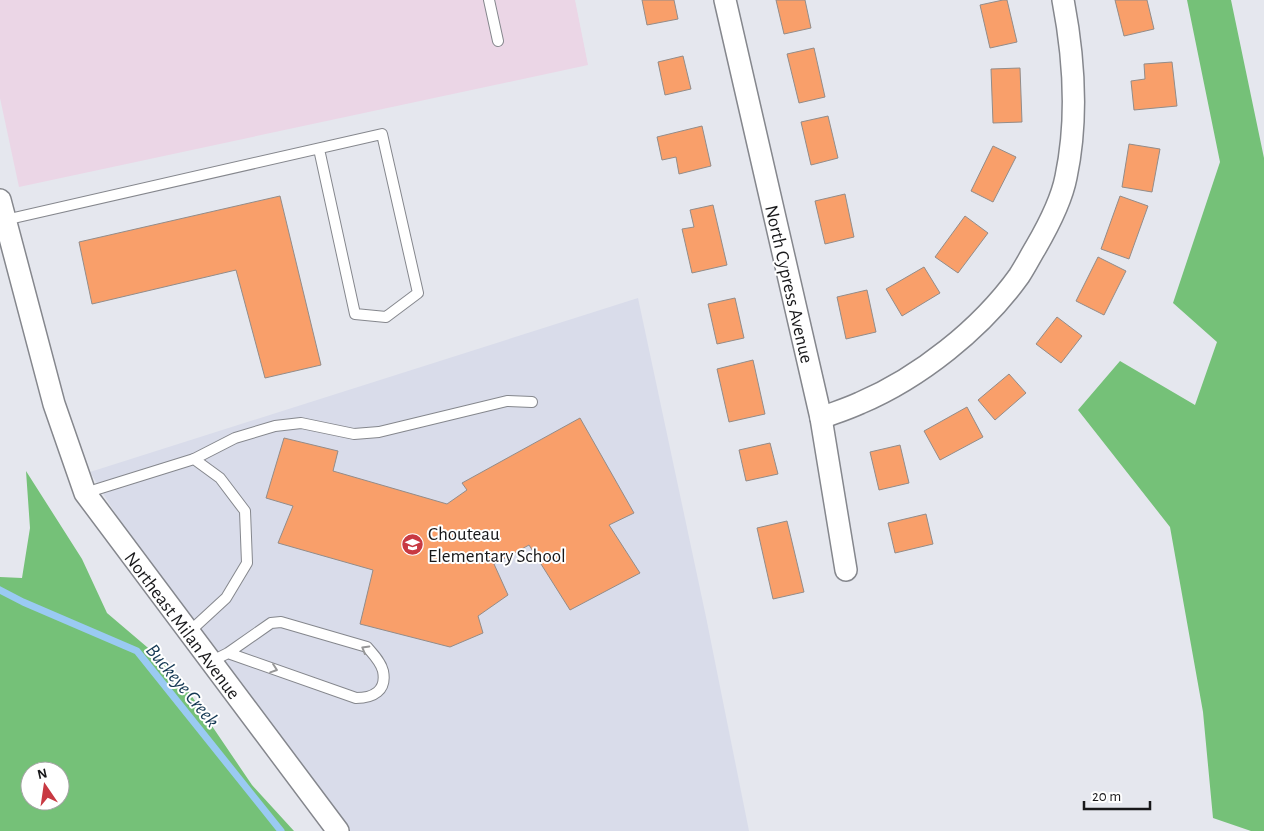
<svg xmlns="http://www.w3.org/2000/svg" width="1264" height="831" font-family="'Alegreya Sans',sans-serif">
<rect width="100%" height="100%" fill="#e5e7ee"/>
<polygon fill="#d9dcea" points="638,298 706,617 749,831 345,831 188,633 90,472"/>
<polygon fill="#ebd6e6" points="0,0 575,0 588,65 19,187 0,98"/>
<g fill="#75c178" fill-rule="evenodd">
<polygon points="1187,0 1231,0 1264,158 1264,831 1251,831 1213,818 1203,712 1170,527 1078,410 1120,361 1195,405 1217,342 1173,303 1220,162"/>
<path d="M26,471L82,559L107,613L174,670L252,785L294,831H0V577L22,578L30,528ZM30,771H60V801H30Z"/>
</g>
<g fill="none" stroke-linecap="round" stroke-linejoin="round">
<polyline stroke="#9acaf2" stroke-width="7" points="0,590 23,602 137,651 281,831"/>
</g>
<g fill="#f99f6a" stroke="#938c89">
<polygon points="642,0 674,0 678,19 647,25"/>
<polygon points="776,0 805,0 811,28 784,34"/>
<polygon points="1003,0 1007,0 1017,42 990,48 980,5"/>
<polygon points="1115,0 1147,0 1154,29 1124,36"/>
<polygon points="814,48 825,97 799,103 787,54"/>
<polygon points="683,56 691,89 665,95 658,62"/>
<polygon points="1172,62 1177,106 1134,110 1131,81 1145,79 1144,64"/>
<polygon points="1020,68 1022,122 993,123 991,69"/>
<polygon points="828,116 838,158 811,165 801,122"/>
<polygon points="702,126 711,166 679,174 676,157 662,160 657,137"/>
<polygon points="1129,144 1160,149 1152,192 1122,187"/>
<polygon points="993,146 1016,157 993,202 971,191"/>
<polygon points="845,194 854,237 825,244 815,201"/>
<polygon points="280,196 321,365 265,378 236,270 92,304 79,242"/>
<polygon points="1120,196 1148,206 1129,259 1101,249"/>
<polygon points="713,205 727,265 692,273 682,229 694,227 690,210"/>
<polygon points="965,216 988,233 958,273 935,257"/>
<polygon points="1098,257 1126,271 1104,315 1076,301"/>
<polygon points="924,267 940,293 902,316 886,289"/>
<polygon points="867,290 876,332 846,339 837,297"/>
<polygon points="735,298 744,338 717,344 708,304"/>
<polygon points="1057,317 1082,336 1061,363 1036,344"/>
<polygon points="753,360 765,414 729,422 717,369"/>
<polygon points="1009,374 1026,393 995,420 978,400"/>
<polygon points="967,407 983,437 940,460 924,431"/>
<polygon points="580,418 634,513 609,525 640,573 570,610 529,545 494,564 508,595 478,616 483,633 450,647 360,624 373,570 278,543 293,506 266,498 284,438 338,451 333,471 447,504 467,490 462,483"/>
<polygon points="770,443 778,474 746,481 739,450"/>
<polygon points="900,445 909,483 879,490 870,452"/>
<polygon points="926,514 933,544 895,553 888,523"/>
<polygon points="787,521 804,592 773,599 757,528"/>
</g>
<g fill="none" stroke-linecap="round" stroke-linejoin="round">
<defs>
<g id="lane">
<polyline points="489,0 498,41"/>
<polyline points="5,220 382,134 418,293 386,317 355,314 319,149"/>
<polyline points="194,459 235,438 275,426 301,423 354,434 379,432 507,401 532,402"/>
<polyline points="85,493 194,459 220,478 245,511 247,563 226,598 188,633"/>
<path d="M210,662L228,653L271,623L281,622L367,647C373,654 381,662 383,671C387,691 373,698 356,698L228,653"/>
</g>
<g id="street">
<polyline points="725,0 821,418 846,570"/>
<polyline points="0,200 54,404 85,493 338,831"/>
<path d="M821,418C834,413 847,409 860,403C919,378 981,329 1019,276C1025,267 1030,257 1036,247C1047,228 1062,198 1066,177C1078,120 1074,57 1063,0"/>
</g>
</defs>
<use href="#lane" stroke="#85878d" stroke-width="12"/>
<use href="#street" stroke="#85878d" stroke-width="24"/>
<use href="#lane" stroke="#fff" stroke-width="10"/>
<use href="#street" stroke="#fff" stroke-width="21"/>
</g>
<defs><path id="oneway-chevron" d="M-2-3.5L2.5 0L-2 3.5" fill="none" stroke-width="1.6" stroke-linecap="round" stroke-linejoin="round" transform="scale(1.25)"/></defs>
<g stroke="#979798">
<use href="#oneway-chevron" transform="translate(365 649) rotate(-150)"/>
<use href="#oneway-chevron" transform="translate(274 669) rotate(19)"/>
</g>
<defs>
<symbol id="school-disc" viewBox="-11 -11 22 22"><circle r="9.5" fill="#c83942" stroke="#fff"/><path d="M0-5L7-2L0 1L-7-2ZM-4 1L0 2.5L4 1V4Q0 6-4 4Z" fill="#fff"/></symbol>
</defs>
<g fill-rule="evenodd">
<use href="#school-disc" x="400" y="532" width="25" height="25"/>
</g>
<g text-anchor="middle" stroke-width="4" stroke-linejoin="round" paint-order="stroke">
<g font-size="19" fill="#18181a" stroke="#fff">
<text transform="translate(790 284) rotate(77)" y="7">North Cypress Avenue</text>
<text transform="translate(183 625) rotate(53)" y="7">Northeast Milan Avenue</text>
</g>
<g font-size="19" fill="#18181a" stroke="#fff" text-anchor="start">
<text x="428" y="540">Chouteau<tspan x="428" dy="22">Elementary School</tspan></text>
</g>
<g font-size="20" font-style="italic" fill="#143853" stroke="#fff">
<text transform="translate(183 685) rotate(50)" y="7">Buckeye Creek</text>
</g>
</g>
<g transform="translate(45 786) rotate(347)"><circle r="24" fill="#ffffff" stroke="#a3a3a3"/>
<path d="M0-4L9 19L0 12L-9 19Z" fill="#c83942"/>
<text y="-8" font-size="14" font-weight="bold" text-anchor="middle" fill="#18181a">N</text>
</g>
<path d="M1084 801v8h66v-8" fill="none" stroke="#18181a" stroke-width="2.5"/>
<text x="1092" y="801" font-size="15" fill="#18181a" stroke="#ffffff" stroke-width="4" paint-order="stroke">20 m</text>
</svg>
